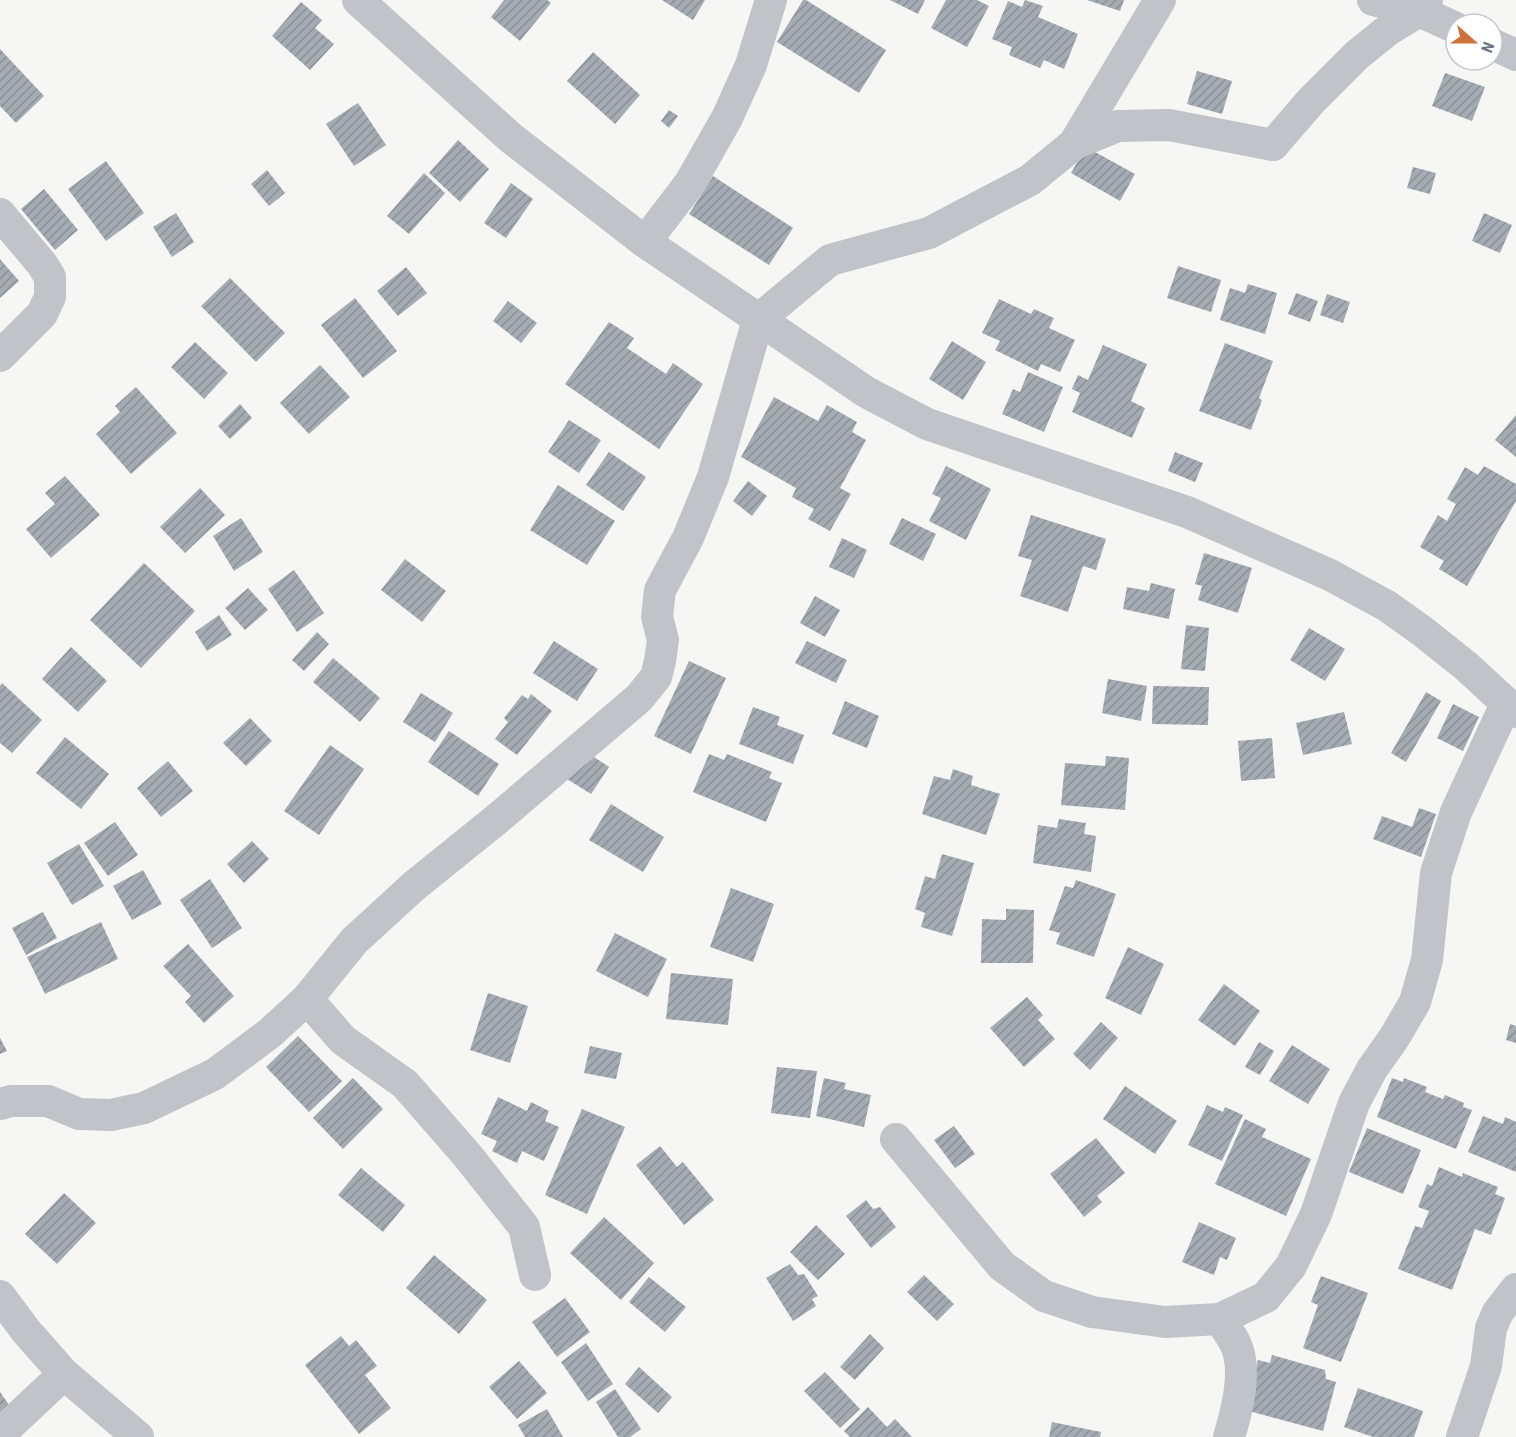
<svg xmlns="http://www.w3.org/2000/svg" width="1516" height="1437" font-family="'Roboto Condensed',sans-serif">
<defs>
<pattern id="building-hatch" width="6" height="6" patternUnits="userSpaceOnUse" patternTransform="scale(1.5)"><rect width="6" height="6" fill="#a5abb2"/><path d="M-1 1l2-2M0 6l6-6M5 7l2-2" fill="none" stroke="#8a9096"/></pattern>
</defs>
<rect width="100%" height="100%" fill="#f6f7f4"/>
<g fill="url(#building-hatch)">
<polygon points="504,0 547,0 551,3 520,41 491,17"/>
<polygon points="662,0 705,0 693,20"/>
<polygon points="803,0 806,0 886,50 859,93 777,42"/>
<polygon points="890,0 925,0 918,14"/>
<polygon points="946,0 977,0 989,6 967,47 931,28"/>
<polygon points="1025,0 1043,6 1038,17 1078,34 1064,69 1044,60 1040,68 1009,55 1012,47 992,39 1008,1 1022,7"/>
<polygon points="1087,0 1124,0 1120,11"/>
<polygon points="301,2 322,20 315,28 334,44 310,70 272,36"/>
<polygon points="0,49 44,96 16,123 0,106"/>
<polygon points="593,52 640,95 615,124 567,81"/>
<polygon points="1197,71 1232,81 1222,114 1187,104"/>
<polygon points="1445,73 1485,87 1472,121 1432,106"/>
<polygon points="358,103 386,145 354,166 326,124"/>
<polygon points="669,110 678,116 669,128 661,121"/>
<polygon points="458,140 489,169 460,202 429,173"/>
<polygon points="1086,147 1135,174 1120,201 1071,173"/>
<polygon points="106,161 144,213 106,241 68,189"/>
<polygon points="1413,167 1436,173 1430,194 1407,188"/>
<polygon points="267,170 285,193 269,206 251,184"/>
<polygon points="424,173 445,193 409,234 387,216"/>
<polygon points="713,176 793,228 769,265 689,214"/>
<polygon points="511,183 533,199 506,238 484,223"/>
<polygon points="44,189 78,230 55,250 21,209"/>
<polygon points="176,213 194,242 172,257 153,227"/>
<polygon points="1484,213 1512,225 1500,253 1472,241"/>
<polygon points="0,259 19,281 0,298"/>
<polygon points="1178,266 1221,280 1211,312 1167,298"/>
<polygon points="406,267 427,293 398,316 377,291"/>
<polygon points="230,278 285,333 256,362 201,306"/>
<polygon points="1248,284 1277,293 1265,334 1220,320 1230,288 1245,293"/>
<polygon points="1296,293 1318,301 1310,322 1288,314"/>
<polygon points="1327,294 1350,302 1343,323 1320,315"/>
<polygon points="355,298 397,351 363,378 321,325"/>
<polygon points="999,299 1031,314 1034,309 1054,318 1049,328 1075,340 1060,372 1041,364 1038,371 995,350 1000,341 982,333"/>
<polygon points="508,301 537,323 521,343 493,321"/>
<polygon points="609,322 634,338 627,348 666,374 673,363 703,384 659,449 565,384"/>
<polygon points="952,341 986,362 963,400 929,379"/>
<polygon points="195,342 228,373 204,399 171,367"/>
<polygon points="1225,343 1273,361 1259,398 1262,400 1251,430 1199,411"/>
<polygon points="1103,345 1147,364 1131,401 1145,408 1132,438 1072,412 1080,393 1072,389 1078,375 1088,380"/>
<polygon points="320,365 350,397 309,434 280,403"/>
<polygon points="1028,372 1063,387 1044,432 1002,414 1013,389 1020,392"/>
<polygon points="136,387 177,433 131,474 96,434 120,412 115,406"/>
<polygon points="774,397 818,421 827,405 857,422 852,432 866,440 840,488 851,494 830,531 808,519 814,509 792,497 796,488 741,457"/>
<polygon points="240,404 252,418 230,439 218,426"/>
<polygon points="1516,415 1516,457 1495,440"/>
<polygon points="569,420 601,440 579,473 548,452"/>
<polygon points="609,452 646,477 623,511 586,485"/>
<polygon points="1175,452 1203,463 1195,482 1168,471"/>
<polygon points="946,466 991,489 966,540 929,521 941,498 932,494"/>
<polygon points="1484,466 1516,484 1516,501 1467,586 1439,569 1444,561 1420,547 1438,515 1447,521 1456,504 1447,499 1465,467 1478,475"/>
<polygon points="65,476 100,515 51,558 26,529 55,504 45,493"/>
<polygon points="748,481 767,496 752,516 733,501"/>
<polygon points="558,485 615,521 587,565 530,530"/>
<polygon points="200,488 225,515 185,553 160,527"/>
<polygon points="1031,515 1106,539 1096,570 1083,566 1068,612 1020,596 1032,560 1018,556"/>
<polygon points="241,518 263,552 234,571 213,536"/>
<polygon points="902,518 936,534 923,561 889,544"/>
<polygon points="842,538 867,550 854,578 829,567"/>
<polygon points="1204,553 1252,568 1238,613 1198,600 1202,586 1195,584"/>
<polygon points="405,559 446,591 422,622 381,590"/>
<polygon points="144,563 195,611 141,668 90,620"/>
<polygon points="294,570 324,613 297,632 268,589"/>
<polygon points="1151,583 1175,589 1169,619 1123,609 1127,587 1149,591"/>
<polygon points="248,588 268,610 245,630 225,608"/>
<polygon points="815,596 840,610 825,637 800,623"/>
<polygon points="219,615 232,635 207,651 195,632"/>
<polygon points="1186,625 1209,628 1205,671 1181,669"/>
<polygon points="1309,628 1345,649 1325,681 1290,660"/>
<polygon points="317,632 329,644 304,671 292,660"/>
<polygon points="554,641 598,669 577,701 533,673"/>
<polygon points="807,641 847,660 836,683 795,663"/>
<polygon points="71,647 107,681 78,712 42,679"/>
<polygon points="333,658 380,698 360,722 313,682"/>
<polygon points="689,661 726,678 691,754 654,736"/>
<polygon points="1108,679 1147,686 1141,721 1102,713"/>
<polygon points="2,683 42,720 12,753 0,743 0,686"/>
<polygon points="1153,686 1209,687 1208,725 1152,724"/>
<polygon points="1426,692 1441,701 1406,762 1391,753"/>
<polygon points="421,693 453,713 435,742 403,722"/>
<polygon points="531,694 552,711 517,755 495,739 508,722 504,718 522,695 528,699"/>
<polygon points="845,701 879,716 867,748 832,734"/>
<polygon points="1453,704 1479,717 1463,751 1437,738"/>
<polygon points="753,707 780,717 777,725 804,735 793,764 739,744"/>
<polygon points="1344,712 1352,744 1303,755 1296,723"/>
<polygon points="250,718 272,741 246,766 223,743"/>
<polygon points="449,731 499,764 478,796 428,762"/>
<polygon points="65,737 109,774 81,809 36,773"/>
<polygon points="1272,738 1275,778 1241,781 1238,741"/>
<polygon points="330,745 364,769 319,835 284,811"/>
<polygon points="585,751 609,767 591,794 567,779"/>
<polygon points="709,754 724,760 727,754 772,772 769,778 782,783 766,822 693,792"/>
<polygon points="1106,756 1129,758 1125,810 1061,805 1065,763 1105,766"/>
<polygon points="168,761 193,791 161,817 137,788"/>
<polygon points="953,769 973,776 971,785 1000,794 986,835 922,814 934,776 950,780"/>
<polygon points="611,804 664,837 643,872 589,840"/>
<polygon points="1419,808 1436,814 1421,857 1373,839 1382,816 1412,827"/>
<polygon points="1059,819 1086,823 1084,834 1096,836 1091,872 1033,863 1038,825 1057,828"/>
<polygon points="115,822 138,855 108,876 84,843"/>
<polygon points="252,841 269,859 244,883 227,864"/>
<polygon points="79,844 104,886 72,905 47,863"/>
<polygon points="942,854 974,863 952,936 921,927 925,913 915,909 925,876 935,879"/>
<polygon points="143,870 162,904 132,920 113,886"/>
<polygon points="210,879 242,928 212,948 180,900"/>
<polygon points="1076,880 1116,894 1094,957 1056,944 1060,933 1049,930 1065,886 1073,888"/>
<polygon points="731,888 774,904 753,962 710,947"/>
<polygon points="1006,909 1034,910 1033,963 981,963 982,919 1006,920"/>
<polygon points="43,912 57,938 26,955 12,928"/>
<polygon points="101,922 118,959 45,994 27,957"/>
<polygon points="615,933 667,959 648,997 596,971"/>
<polygon points="188,944 234,996 204,1023 185,1002 191,996 163,966"/>
<polygon points="1128,947 1164,964 1141,1015 1105,998"/>
<polygon points="671,973 733,979 728,1025 666,1019"/>
<polygon points="1224,984 1260,1011 1235,1046 1198,1020"/>
<polygon points="488,993 528,1006 510,1063 470,1050"/>
<polygon points="1027,997 1043,1015 1038,1020 1055,1039 1024,1067 990,1028"/>
<polygon points="1101,1022 1118,1038 1090,1070 1073,1054"/>
<polygon points="1510,1024 1516,1026 1516,1043 1506,1040"/>
<polygon points="298,1036 342,1081 309,1112 266,1067"/>
<polygon points="0,1038 7,1051 0,1054"/>
<polygon points="1259,1042 1274,1051 1260,1075 1245,1067"/>
<polygon points="1292,1045 1330,1069 1308,1104 1269,1081"/>
<polygon points="590,1046 622,1053 616,1079 584,1073"/>
<polygon points="777,1067 817,1071 810,1118 771,1113"/>
<polygon points="353,1078 383,1109 343,1149 313,1118"/>
<polygon points="824,1078 846,1083 844,1089 871,1095 864,1127 816,1116"/>
<polygon points="1392,1078 1403,1082 1404,1078 1427,1087 1425,1092 1443,1099 1445,1095 1464,1103 1463,1107 1472,1110 1456,1149 1377,1117"/>
<polygon points="1125,1086 1177,1121 1155,1154 1103,1119"/>
<polygon points="498,1097 527,1111 531,1102 549,1111 545,1121 559,1127 544,1161 522,1151 517,1163 492,1151 497,1141 481,1134"/>
<polygon points="1207,1105 1223,1112 1225,1107 1243,1115 1222,1161 1188,1145"/>
<polygon points="582,1109 625,1127 587,1214 545,1195"/>
<polygon points="1483,1116 1503,1124 1505,1117 1516,1122 1516,1172 1468,1152"/>
<polygon points="1245,1119 1266,1129 1262,1137 1311,1159 1286,1216 1215,1184"/>
<polygon points="954,1126 975,1154 955,1168 934,1140"/>
<polygon points="1367,1128 1421,1150 1403,1194 1349,1172"/>
<polygon points="1096,1138 1125,1173 1097,1196 1102,1202 1084,1217 1050,1174"/>
<polygon points="660,1146 677,1167 683,1162 714,1200 684,1225 636,1165"/>
<polygon points="1439,1167 1462,1177 1463,1173 1498,1187 1495,1194 1505,1198 1491,1235 1475,1229 1452,1290 1398,1269 1415,1226 1422,1228 1429,1211 1418,1207 1427,1184 1432,1186"/>
<polygon points="361,1168 405,1205 383,1232 338,1195"/>
<polygon points="64,1193 96,1223 57,1264 25,1234"/>
<polygon points="866,1200 873,1209 880,1207 896,1227 871,1248 846,1216"/>
<polygon points="604,1217 654,1263 621,1300 570,1253"/>
<polygon points="1199,1222 1236,1238 1227,1260 1220,1257 1214,1275 1182,1262"/>
<polygon points="816,1225 845,1254 818,1280 790,1252"/>
<polygon points="434,1255 487,1300 459,1334 406,1288"/>
<polygon points="790,1264 798,1275 804,1274 818,1296 812,1299 816,1306 793,1321 766,1278"/>
<polygon points="924,1275 954,1304 937,1321 907,1292"/>
<polygon points="1321,1276 1368,1293 1341,1362 1303,1348 1318,1305 1311,1302"/>
<polygon points="649,1277 686,1307 665,1332 629,1302"/>
<polygon points="565,1298 590,1332 557,1357 532,1322"/>
<polygon points="870,1334 884,1348 855,1380 840,1367"/>
<polygon points="341,1336 349,1346 356,1340 377,1366 365,1375 391,1408 359,1434 305,1365"/>
<polygon points="586,1343 613,1384 588,1401 561,1362"/>
<polygon points="1272,1355 1325,1370 1326,1379 1336,1382 1323,1431 1245,1410 1258,1360 1270,1363"/>
<polygon points="519,1361 547,1393 517,1419 489,1387"/>
<polygon points="639,1367 672,1397 658,1413 625,1384"/>
<polygon points="825,1372 860,1409 840,1428 804,1391"/>
<polygon points="1358,1388 1423,1411 1414,1437 1373,1437 1344,1427"/>
<polygon points="615,1389 641,1429 630,1437 618,1437 596,1402"/>
<polygon points="0,1392 12,1409 0,1418"/>
<polygon points="868,1407 887,1427 895,1419 912,1437 850,1437 844,1431"/>
<polygon points="547,1409 563,1437 525,1437 518,1425"/>
<polygon points="1052,1422 1101,1432 1100,1437 1049,1437"/>
</g>
<g fill="none" stroke-linecap="round" stroke-linejoin="round">
<g stroke="#c0c3c7" stroke-width="32">
<polyline points="358,0 511,138 645,242 866,392 927,424 1187,512 1330,575 1387,606 1422,631 1466,666 1516,712"/>
<polyline points="1373,0 1419,11 1456,28"/>
<polyline points="1492,44 1516,55"/>
<polyline points="1074,144 1118,126 1169,125 1273,145 1311,101 1357,55 1388,30 1419,11 1427,0"/>
<polyline points="0,214 42,264 50,277 50,297 42,314 0,356"/>
<polyline points="645,242 690,183 727,118 751,65 771,0"/>
<polyline points="307,999 343,1040 405,1084 467,1155 524,1227 535,1275"/>
<polyline points="0,1104 11,1101 48,1101 79,1114 111,1115 144,1108 215,1074 270,1033 307,999 354,941 414,886 497,819 639,698 656,677 660,661 663,640 657,617 660,590 688,538 713,477 758,320 830,260 929,233 1030,180 1074,144 1160,0"/>
<polyline points="896,1139 1002,1266 1044,1296 1092,1312 1165,1322 1220,1319 1266,1297 1291,1266 1316,1214 1354,1103 1372,1069 1394,1038 1415,1002 1427,960 1436,873 1456,812 1506,704"/>
<polyline points="0,1296 26,1331 64,1374 138,1437"/>
<path d="M1220,1319C1225,1327 1231,1335 1235,1343C1248,1369 1237,1411 1229,1437"/>
<polyline points="0,1434 64,1374"/>
<polyline points="1462,1437 1486,1366 1491,1328 1498,1312 1516,1289"/>
</g>
</g>
<g transform="translate(1474 42) rotate(111)"><circle r="28" fill="#ffffff" stroke="#c3c7cd" stroke-width="1.5"/>
<path d="M0-4.5L10 22L0 15L-10 22Z" fill="#d0713b"/>
<text y="-9" font-size="16" font-weight="bold" text-anchor="middle" fill="#697482">N</text>
</g>
</svg>
